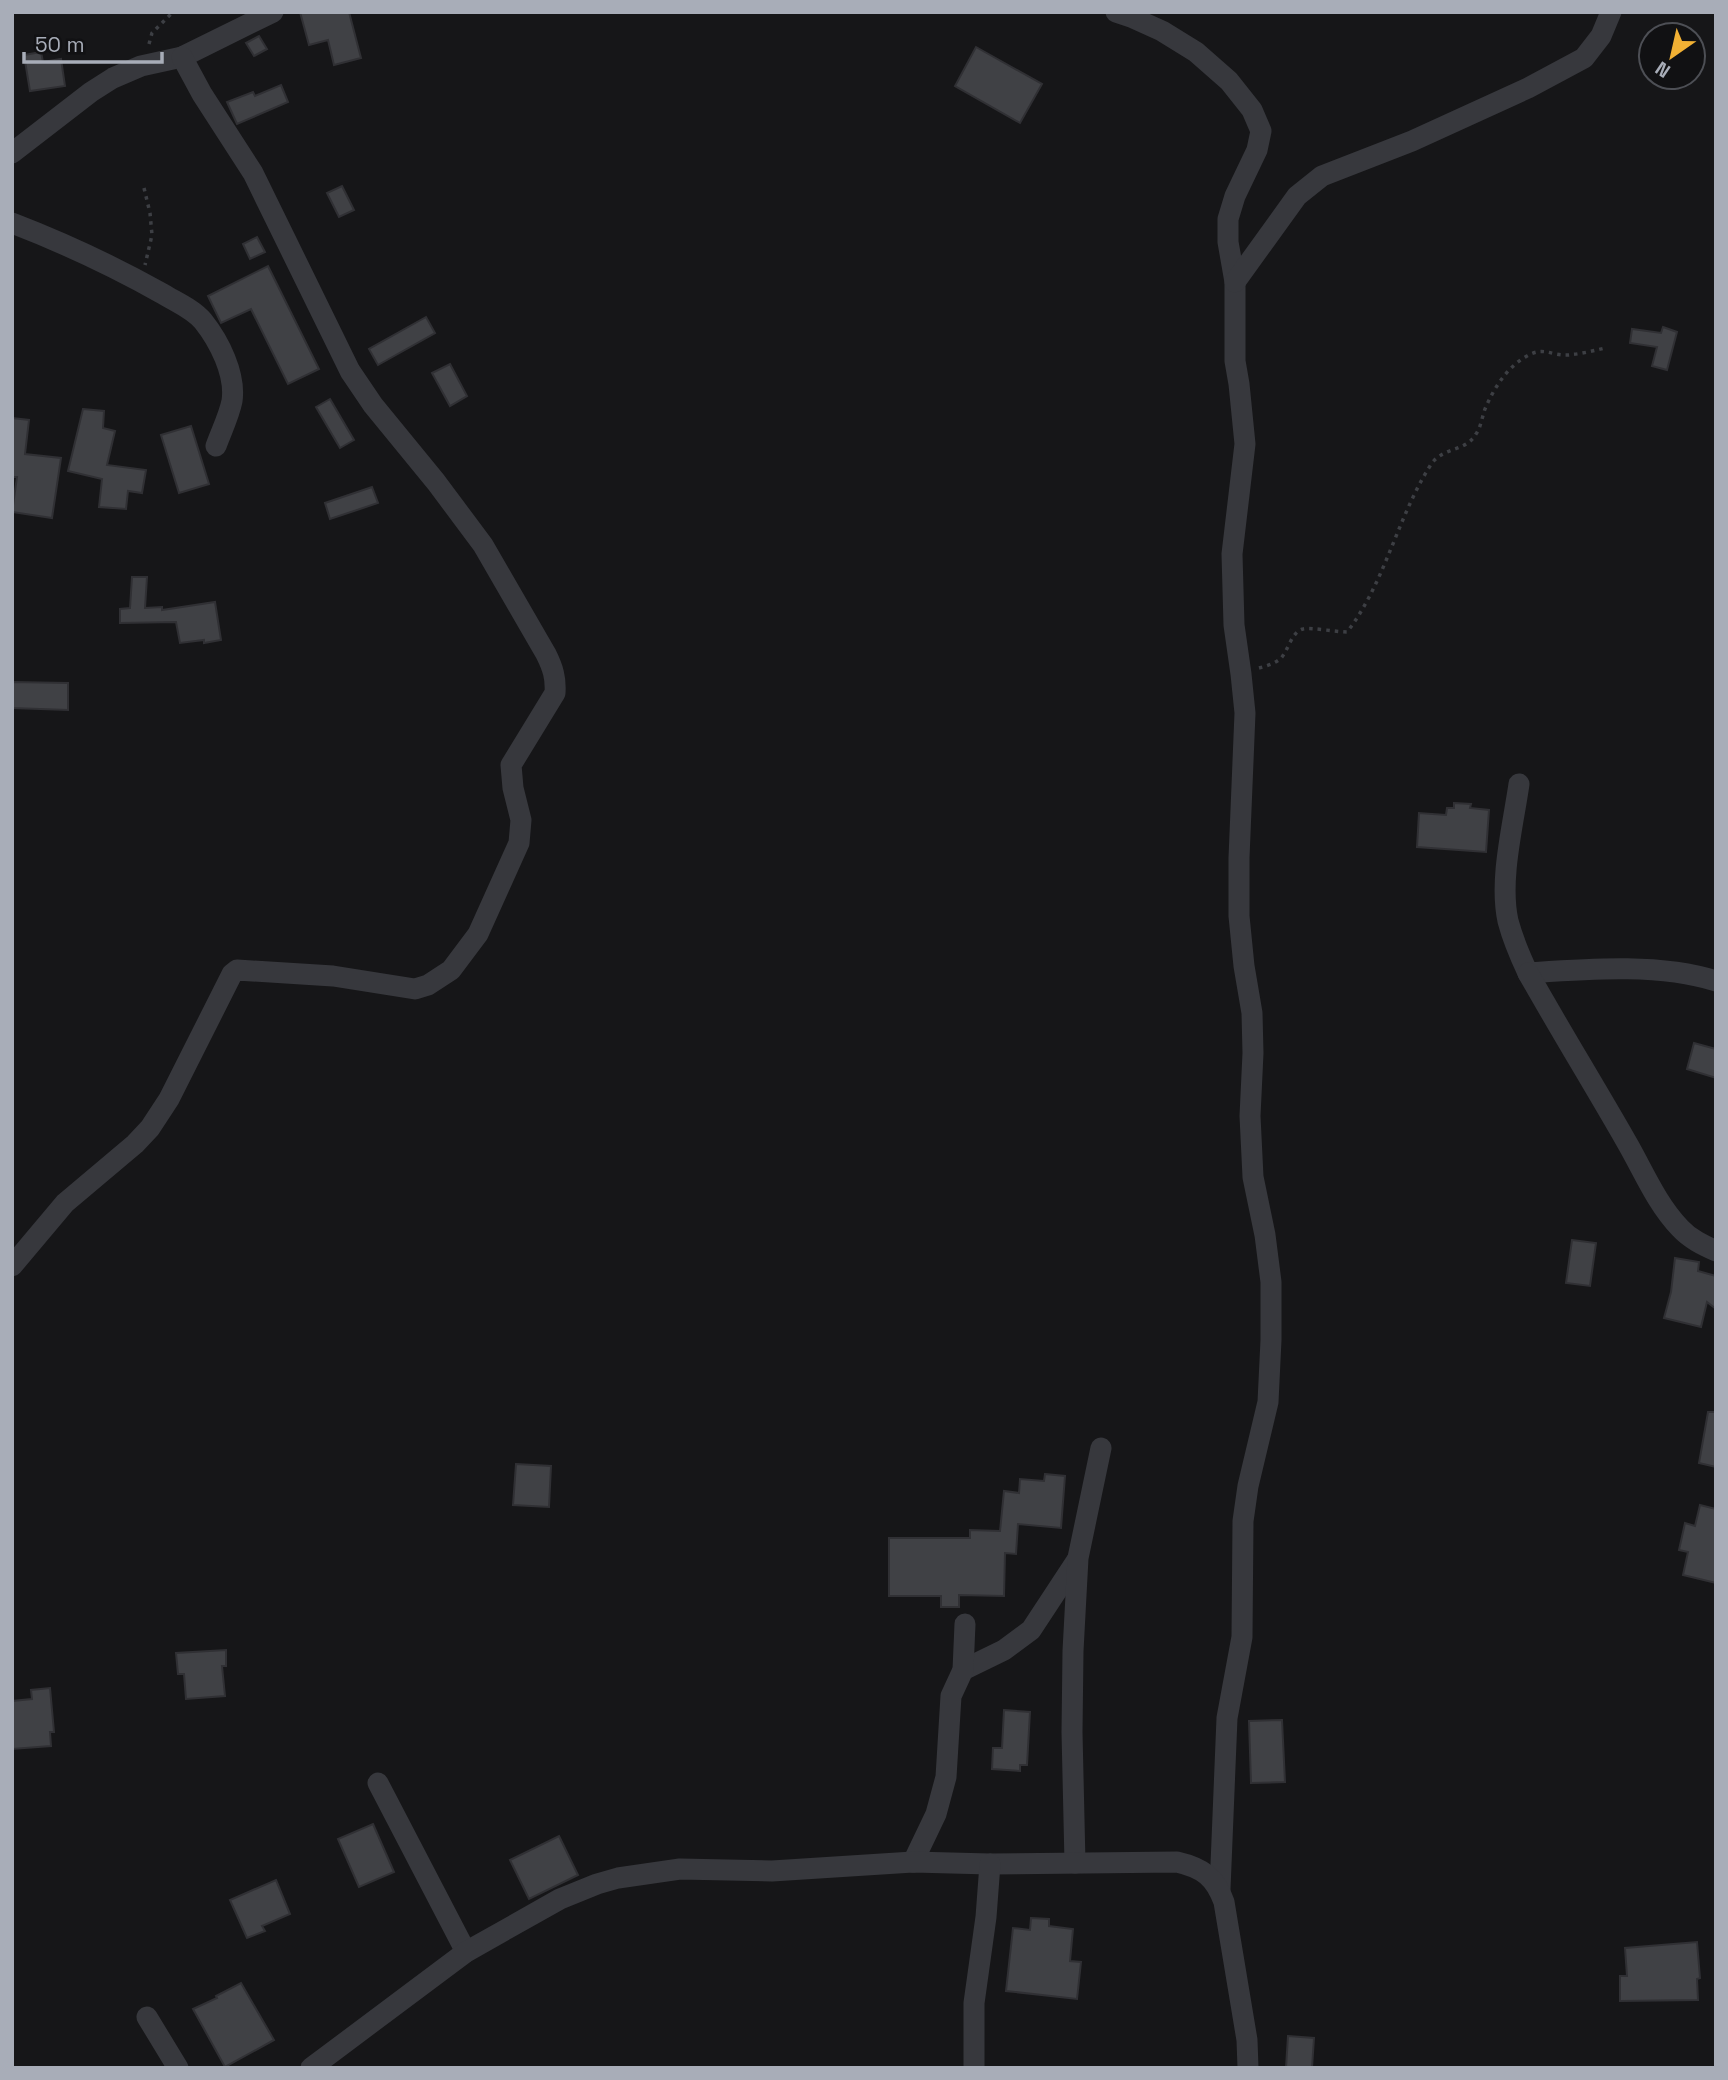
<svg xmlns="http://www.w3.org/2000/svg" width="1728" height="2080" font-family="'Space Grotesk',sans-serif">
<rect width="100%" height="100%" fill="#161618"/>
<g fill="#404145" stroke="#303034" stroke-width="2">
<polygon points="300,12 349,12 361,58 334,65 328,40 309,45"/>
<polygon points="259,36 267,49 254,56 246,43"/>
<polygon points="976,47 1042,84 1020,123 955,86"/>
<polygon points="41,52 43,62 61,59 65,86 30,91 24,55"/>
<polygon points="281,85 288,102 237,124 227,102 253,92 255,96"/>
<polygon points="342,186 354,210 339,217 327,193"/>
<polygon points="257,237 265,252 250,259 243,244"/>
<polygon points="268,266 319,369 288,384 251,309 221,323 208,296"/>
<polygon points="426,317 435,333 378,365 369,349"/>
<polygon points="1663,327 1677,332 1667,370 1652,366 1657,347 1630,343 1632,329 1661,333"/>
<polygon points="450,364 467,396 450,406 432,373"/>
<polygon points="330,399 354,440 340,448 316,407"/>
<polygon points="83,409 104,411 103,428 115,431 107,465 146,470 142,493 128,491 126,509 99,507 102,479 68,471"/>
<polygon points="12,418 29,420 25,454 61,458 52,518 12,512 17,477 12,477"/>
<polygon points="191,426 209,484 179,493 161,435"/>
<polygon points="372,487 378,503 330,519 325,503"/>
<polygon points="132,577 147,577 145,608 162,607 162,610 215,602 221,640 204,643 204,640 180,643 176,622 120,623 120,609 130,608"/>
<polygon points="12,682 68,683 68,710 12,708"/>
<polygon points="1454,803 1471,804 1470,808 1489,810 1486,852 1417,847 1419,813 1446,815 1447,808 1454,808"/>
<polygon points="1694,1043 1716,1049 1716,1078 1687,1069"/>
<polygon points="1572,1240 1596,1243 1590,1286 1566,1283"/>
<polygon points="1675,1258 1699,1262 1698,1271 1716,1276 1716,1309 1707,1302 1701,1327 1664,1318 1671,1292"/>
<polygon points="1708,1412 1716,1412 1716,1467 1699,1463"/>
<polygon points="516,1464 551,1466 549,1507 513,1505"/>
<polygon points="1045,1474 1065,1476 1061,1528 1018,1524 1016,1554 1005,1553 1004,1596 959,1595 959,1607 941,1607 941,1596 889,1596 889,1538 970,1538 970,1530 1000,1531 1004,1491 1019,1493 1020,1479 1044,1481"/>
<polygon points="1700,1505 1716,1509 1716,1583 1683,1575 1688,1552 1679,1550 1685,1523 1695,1526"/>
<polygon points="226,1650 226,1666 222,1666 225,1696 186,1699 184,1674 178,1674 176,1653"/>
<polygon points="50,1688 54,1732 50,1732 51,1746 12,1749 12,1701 32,1699 31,1690"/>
<polygon points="1004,1710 1030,1712 1027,1765 1020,1765 1020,1771 992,1769 993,1748 1002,1748"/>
<polygon points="1282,1720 1285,1782 1251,1783 1249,1721"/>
<polygon points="373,1824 394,1872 359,1887 338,1839"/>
<polygon points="559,1836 578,1875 529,1899 510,1860"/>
<polygon points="276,1880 290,1914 262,1926 265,1931 247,1938 230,1900"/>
<polygon points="1031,1918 1049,1919 1049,1926 1073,1929 1070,1961 1081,1962 1077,1999 1006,1991 1013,1928 1030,1930"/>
<polygon points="1697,1942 1700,1978 1697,1979 1698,2000 1620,2001 1620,1976 1627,1976 1625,1948"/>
<polygon points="241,1983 274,2040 225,2067 193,2009 217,1998 216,1996"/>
<polygon points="1288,2036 1314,2038 1312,2068 1286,2068"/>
</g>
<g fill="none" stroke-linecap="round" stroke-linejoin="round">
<g stroke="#3d3f44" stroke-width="3.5" stroke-dasharray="3.5 5" stroke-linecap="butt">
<polyline points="149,44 152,33 173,12"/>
<polyline points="144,188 150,213 152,235 145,265"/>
<path d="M1259,668C1266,666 1274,664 1280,659C1288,652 1291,632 1303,629C1310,627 1336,632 1347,632C1385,583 1397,518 1430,466C1442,446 1465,453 1476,434C1481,427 1482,417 1485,409C1494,388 1507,367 1527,356C1544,346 1551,356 1568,355C1580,354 1593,351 1605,348"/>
</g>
<g stroke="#37383d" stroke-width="21">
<polyline points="1116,12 1131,17 1162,31 1196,52 1229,81 1252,110 1261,131 1257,150 1235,196 1228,219 1228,242 1235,282 1235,361 1239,384 1245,444 1232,554 1234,625 1241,674 1245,713 1239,858 1239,916 1244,966 1252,1013 1253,1053 1250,1116 1253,1177 1265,1235 1271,1282 1271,1340 1268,1402 1248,1486 1243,1521 1242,1637 1227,1718 1220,1889"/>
<polyline points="12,153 91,92 113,78 141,66 182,57 273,12"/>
<path d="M12,223C64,243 115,267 163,294C176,302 193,309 203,321C219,341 236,374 232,401C229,416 221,432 216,446"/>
<polyline points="1235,282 1297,196 1322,176 1412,141 1528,88 1584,58 1601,36 1611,12"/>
<path d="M1519,784C1513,826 1499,880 1508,921C1513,940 1520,956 1528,973C1587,969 1659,963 1716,981"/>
<path d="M1528,973C1560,1030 1594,1085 1626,1141C1643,1170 1656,1203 1680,1228C1690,1239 1703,1245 1716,1251"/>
<path d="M12,1266L65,1203L135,1144L150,1128L169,1099L232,974L237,970L333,976L415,989L428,985L451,970L478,934L519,843L521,820L513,788L511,765L555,693C556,678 553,668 546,654L483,545L436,482L373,405L350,371L253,173L202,94L182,57"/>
<polyline points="963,1670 1004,1650 1031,1630 1077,1560"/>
<polyline points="378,1783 466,1952"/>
<polyline points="913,1862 936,1814 946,1777 951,1696 963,1670 965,1624"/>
<polyline points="1075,1863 1072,1732 1073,1651 1078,1558 1101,1448"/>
<polyline points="147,2017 178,2068"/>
<path d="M311,2068L466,1952L560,1899L597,1884L618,1878L680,1869L772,1871L913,1862L990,1864L1177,1862C1203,1868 1215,1877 1224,1902L1247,2040L1248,2068"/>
<polyline points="974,2068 974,2003 986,1917 990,1864"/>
</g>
</g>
<rect width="1728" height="2080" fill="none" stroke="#a8adb8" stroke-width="28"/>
<g transform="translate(1672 56) rotate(214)"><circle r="33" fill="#111113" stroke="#4d4f55" stroke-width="2"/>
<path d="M0-5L12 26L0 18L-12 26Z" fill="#f2b134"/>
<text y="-10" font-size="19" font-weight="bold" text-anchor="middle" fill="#a8adb8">N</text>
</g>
<path d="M24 52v10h138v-10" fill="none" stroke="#a8adb8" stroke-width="3.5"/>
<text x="35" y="52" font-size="21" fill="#a8adb8" stroke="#111113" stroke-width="5" paint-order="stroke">50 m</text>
</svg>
